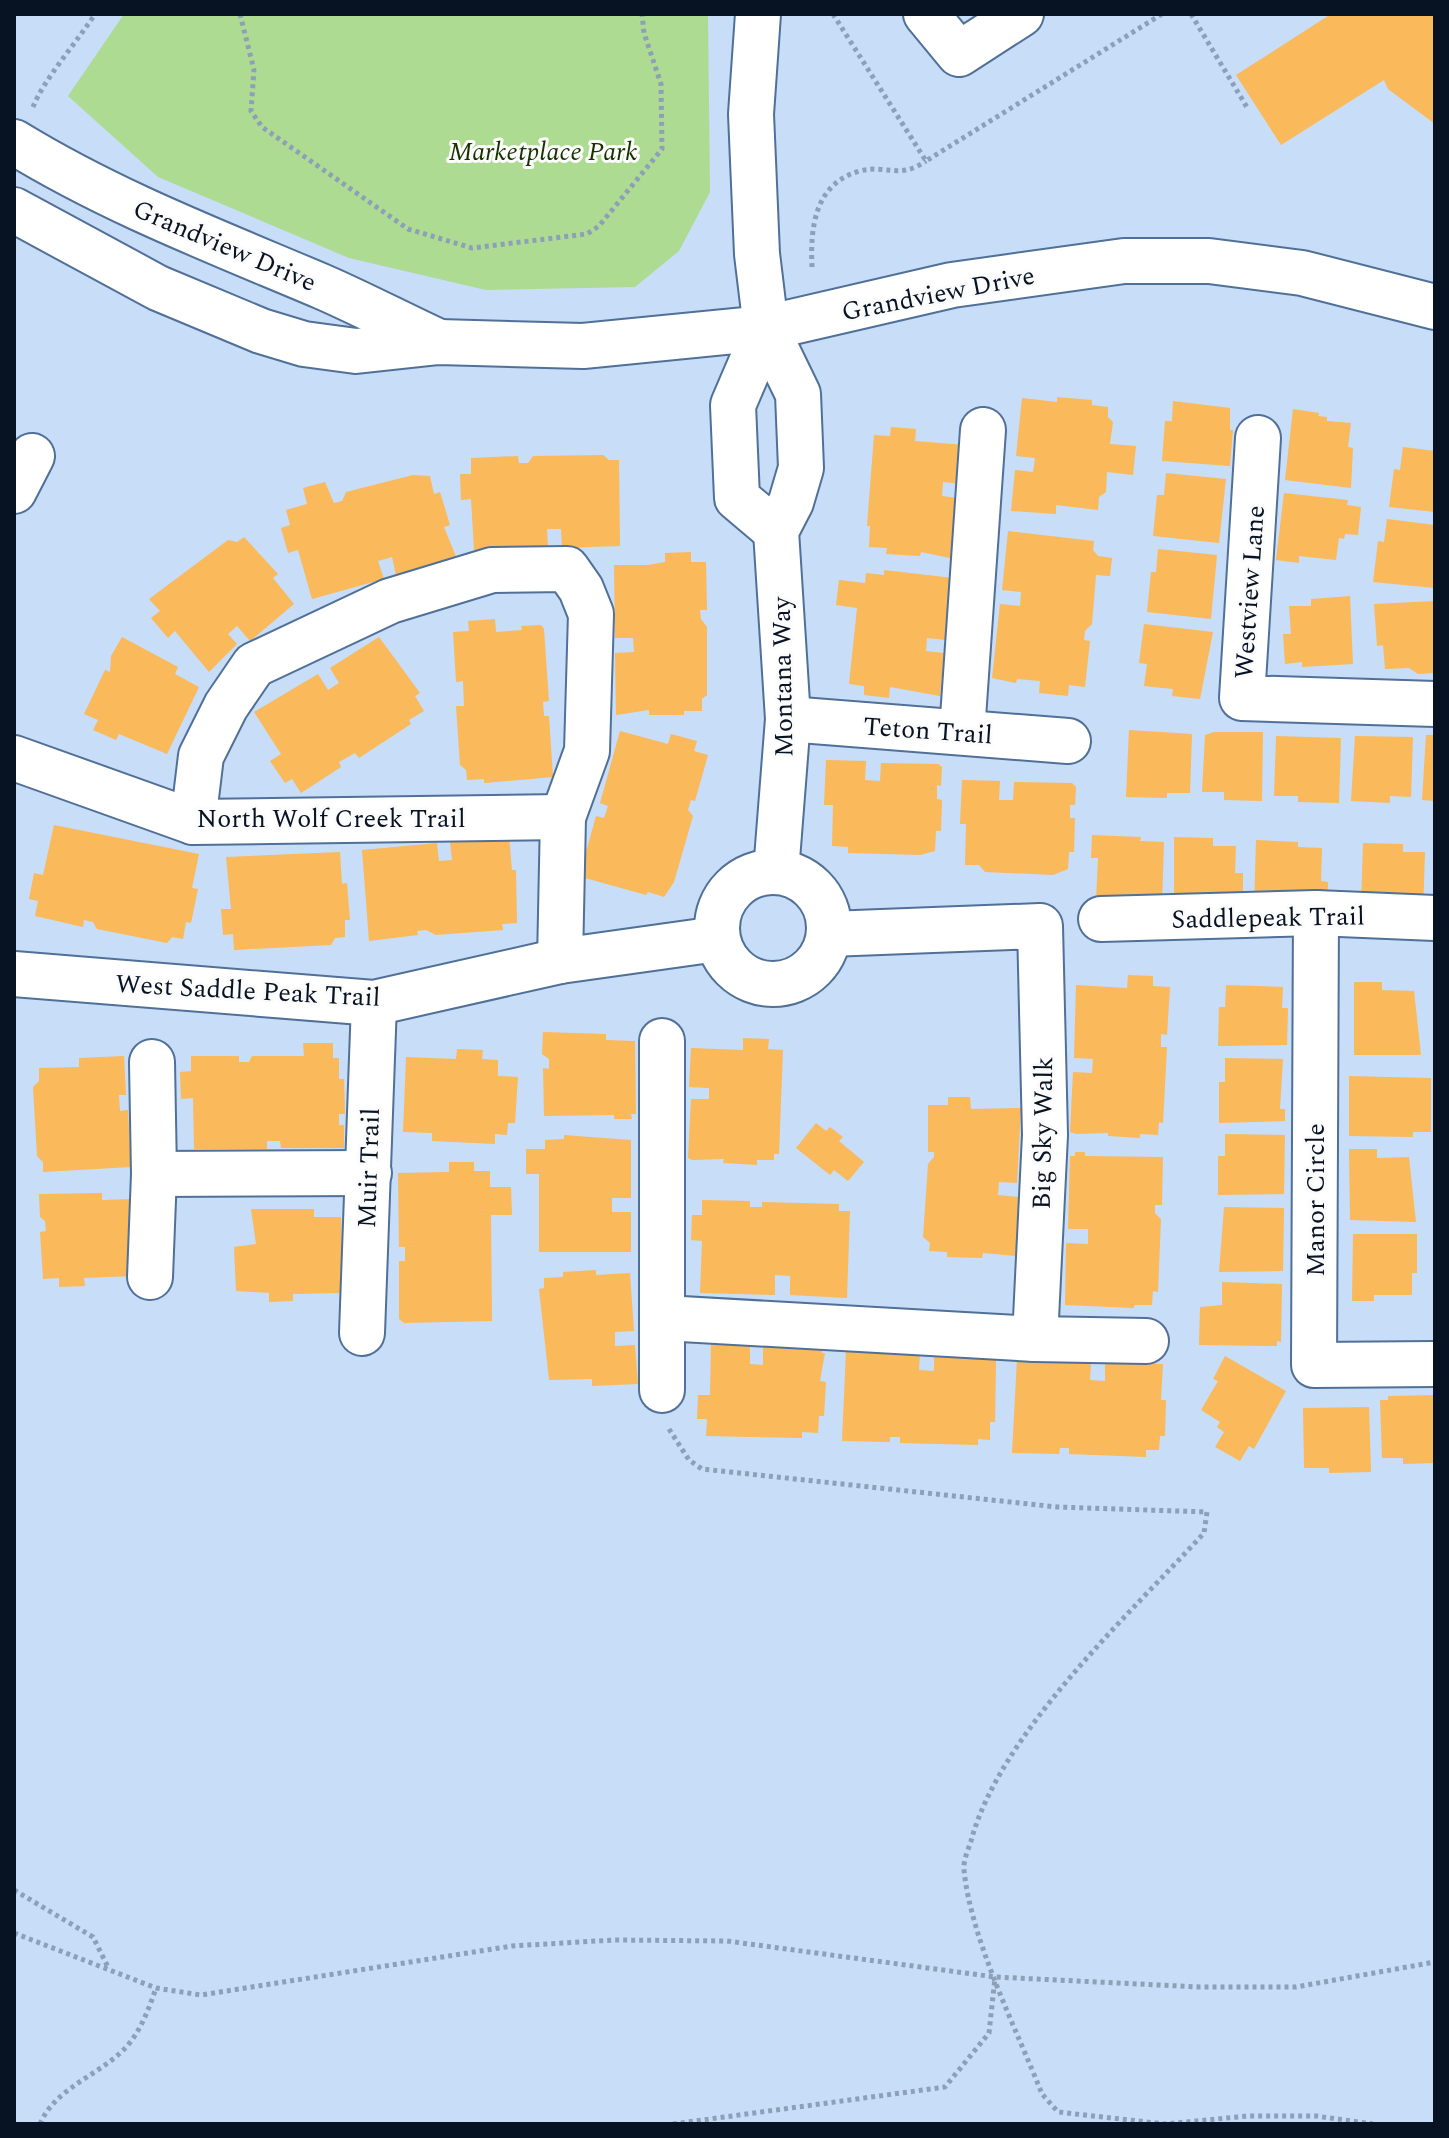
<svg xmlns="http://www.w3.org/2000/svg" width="1449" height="2138" font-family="Spectral,serif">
<rect width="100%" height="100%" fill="#c7ddf8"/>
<polygon fill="#aedb92" points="124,14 708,14 710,192 679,251 635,287 486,290 349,258 158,177 68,96"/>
<g fill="#fab95a">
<polygon points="1331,14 1435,14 1435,124 1388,89 1384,80 1281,145 1236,75"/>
<polygon points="1057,397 1092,400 1092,405 1108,407 1108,417 1113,422 1110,444 1136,446 1133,475 1107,472 1106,492 1099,497 1098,510 1056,505 1056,514 1011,511 1015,470 1033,472 1035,458 1016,456 1022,398 1057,402"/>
<polygon points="1173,401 1230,408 1230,430 1233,430 1230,466 1162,461 1165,421 1172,421"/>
<polygon points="1293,409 1319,413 1318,416 1327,417 1327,421 1351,423 1348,447 1353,448 1351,488 1285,480"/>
<polygon points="891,427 916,429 915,441 965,445 962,484 943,482 942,496 959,498 955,559 921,552 920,556 886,554 887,548 869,547 870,526 867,526 874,435 890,436"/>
<polygon points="1403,447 1435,451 1435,512 1389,507 1394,469 1400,470"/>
<polygon points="603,455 609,460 619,460 620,546 562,548 561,529 547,529 548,548 474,550 471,499 461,500 460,474 471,474 471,458 518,456 519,463 528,463 533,456"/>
<polygon points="1166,473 1226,479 1219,543 1153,536 1157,495 1164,495"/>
<polygon points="413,475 430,476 434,494 440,492 450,525 444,527 457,559 396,575 392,557 378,561 384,579 312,599 298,550 288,553 281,528 290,525 286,510 307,504 303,488 325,482 334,503 342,501 346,492"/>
<polygon points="1284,493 1348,500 1347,505 1361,507 1358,535 1345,534 1344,539 1339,538 1336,560 1299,556 1299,563 1276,560"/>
<polygon points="1387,519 1435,525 1435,588 1373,582 1378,541 1384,542"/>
<polygon points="1008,531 1094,541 1093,550 1098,556 1112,558 1110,576 1096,575 1092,624 1085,631 1084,640 1090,641 1085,687 1069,685 1068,696 1039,693 1040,681 1017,679 1016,683 992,678 1000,604 1020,606 1021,592 1002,590"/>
<polygon points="244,537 278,574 273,578 294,604 250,641 237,626 228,634 237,644 209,672 175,631 168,638 151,618 160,611 149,599 228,540 237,542"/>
<polygon points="1158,549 1217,555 1211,619 1147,612 1151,572 1156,572"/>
<polygon points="691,552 691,562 706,562 707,610 700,610 701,619 707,627 707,695 702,699 702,711 684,711 684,715 649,715 649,710 616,715 615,653 634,652 633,638 615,638 614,565 648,565 665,562 665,553"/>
<polygon points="884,570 953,578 946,640 927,638 926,651 944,653 940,696 890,687 889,698 864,695 864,686 849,684 857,608 836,605 839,580 865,583 866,573 884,575"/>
<polygon points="1350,596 1353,664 1302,667 1302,662 1285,664 1283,634 1291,634 1289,606 1311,606 1311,599"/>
<polygon points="1435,601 1435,673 1418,674 1409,668 1385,669 1383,645 1377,646 1374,604"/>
<polygon points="495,619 496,632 522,630 521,626 541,625 544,629 549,701 543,702 544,716 549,716 553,777 484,783 484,779 467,780 466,770 460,765 456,706 464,706 463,681 456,682 453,632 469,631 468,621"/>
<polygon points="1144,624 1213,632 1200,699 1172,696 1173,689 1144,686 1147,664 1139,663"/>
<polygon points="122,637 178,667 175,674 199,687 167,754 119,734 116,740 93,730 98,720 84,714 105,670 110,672 111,656"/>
<polygon points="379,637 420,693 415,696 424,711 409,720 411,724 359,758 355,753 339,762 341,767 301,793 292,779 285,783 270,761 281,754 254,712 318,674 328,690 339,683 330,668"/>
<polygon points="1129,730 1192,734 1190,793 1167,793 1167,798 1126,797"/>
<polygon points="620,731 668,744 671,734 697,741 694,751 708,755 695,801 691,800 688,810 693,816 674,882 664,897 648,892 646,895 585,878 586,875 580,874 596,816 604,818 608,806 600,803"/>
<polygon points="1214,732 1263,732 1262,801 1224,800 1224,792 1202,792 1205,735"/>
<polygon points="1426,735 1435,735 1435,801 1422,800"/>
<polygon points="1276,736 1341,738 1339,803 1298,802 1298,796 1274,796"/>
<polygon points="1355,736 1413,737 1411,797 1390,796 1390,803 1351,801"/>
<polygon points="826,760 866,761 865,780 880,781 881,763 938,764 942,767 941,786 937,785 937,799 942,800 941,831 936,831 935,851 920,855 848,853 848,847 832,846 833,805 824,805"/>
<polygon points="962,780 1000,781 999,800 1013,800 1014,782 1072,783 1076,787 1075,805 1070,805 1070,818 1075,818 1074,852 1069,852 1068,869 1053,875 985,872 979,865 965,865 966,824 960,824"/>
<polygon points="54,825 199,854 192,888 198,889 191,923 186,922 183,939 172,937 167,943 97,929 93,922 84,920 83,927 35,916 38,901 29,899 34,873 43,875"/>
<polygon points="1092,835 1141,837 1140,841 1164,842 1162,903 1096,901 1098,858 1091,858"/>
<polygon points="509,836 512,870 516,870 517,923 502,924 503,930 436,935 426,930 417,931 418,935 369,941 362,850 437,843 439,861 452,860 450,842"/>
<polygon points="1174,837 1213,838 1213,846 1236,846 1235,873 1243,873 1243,902 1174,905"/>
<polygon points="1256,840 1298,842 1298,847 1322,848 1321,881 1328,882 1327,909 1254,907"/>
<polygon points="1363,843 1403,844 1403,852 1425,852 1423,912 1361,906"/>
<polygon points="340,852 342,884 347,883 350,920 345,920 345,937 335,938 331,945 234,950 233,934 223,935 221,909 231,909 226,857"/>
<polygon points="1128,975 1153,976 1153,986 1170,987 1167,1035 1161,1034 1161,1047 1167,1047 1163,1123 1159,1122 1158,1135 1140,1134 1140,1138 1108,1136 1108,1133 1077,1134 1070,1132 1073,1072 1092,1073 1093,1059 1074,1058 1076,985 1127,988"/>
<polygon points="1354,982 1382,982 1382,990 1414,991 1421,1055 1354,1055"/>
<polygon points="1226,985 1283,987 1282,1008 1288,1008 1287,1045 1218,1046 1219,1007 1225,1007"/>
<polygon points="543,1032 606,1034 606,1040 635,1041 636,1114 631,1114 632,1119 614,1119 614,1115 544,1116 543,1068 549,1069 549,1059 542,1054"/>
<polygon points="743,1038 769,1039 768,1049 783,1050 779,1154 774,1154 774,1160 757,1160 757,1165 723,1163 724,1159 692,1160 688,1158 691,1099 709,1099 709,1088 689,1087 691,1048 743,1050"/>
<polygon points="303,1043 333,1043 333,1058 339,1058 339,1079 344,1079 345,1114 339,1114 339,1125 344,1125 344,1148 281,1148 280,1141 267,1141 267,1149 194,1149 193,1098 181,1099 180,1072 191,1071 191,1056 239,1056 239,1062 249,1062 252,1056 304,1056"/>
<polygon points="457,1049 483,1050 482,1059 498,1060 498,1076 518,1077 515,1123 508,1123 507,1135 495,1134 495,1144 432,1141 432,1133 403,1132 406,1057 456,1059"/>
<polygon points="124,1056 126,1095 119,1095 120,1111 128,1110 131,1167 43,1172 43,1162 37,1156 33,1087 39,1081 39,1068 79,1067 79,1058"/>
<polygon points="1225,1058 1283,1059 1280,1109 1285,1109 1285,1121 1219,1123 1219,1082 1225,1082"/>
<polygon points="1349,1076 1431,1078 1431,1132 1413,1132 1413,1137 1349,1136"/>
<polygon points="948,1097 970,1097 971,1109 1021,1108 1017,1183 999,1182 998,1195 1019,1197 1016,1256 983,1253 982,1258 947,1257 947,1252 929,1251 930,1243 923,1237 928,1164 934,1157 934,1152 928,1152 928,1105 948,1105"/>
<polygon points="816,1123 826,1131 830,1127 843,1137 839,1141 864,1162 848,1181 834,1170 830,1175 796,1148"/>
<polygon points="1225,1134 1285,1135 1284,1194 1218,1195 1218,1156 1225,1156"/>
<polygon points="564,1135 631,1140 631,1198 612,1198 612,1212 631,1212 631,1252 539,1252 539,1174 526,1174 526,1149 545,1149 545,1140 564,1139"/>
<polygon points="1349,1149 1377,1149 1377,1158 1409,1157 1416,1222 1350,1220"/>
<polygon points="1075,1152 1085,1152 1085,1156 1163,1157 1162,1205 1155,1205 1155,1213 1161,1219 1158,1292 1153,1291 1152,1305 1134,1305 1134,1308 1065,1305 1066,1243 1088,1244 1088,1229 1068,1229 1070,1156 1075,1156"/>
<polygon points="449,1162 474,1162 474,1171 490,1171 490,1187 511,1187 512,1215 491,1215 492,1321 404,1323 399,1319 399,1261 405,1261 405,1247 399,1247 398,1173 449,1172"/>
<polygon points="102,1193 102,1200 131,1199 135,1276 84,1278 85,1286 59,1287 59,1278 43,1279 40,1232 46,1231 45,1221 40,1217 39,1194"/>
<polygon points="702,1200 750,1201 750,1207 762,1207 762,1202 839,1204 839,1211 850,1211 847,1298 790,1295 790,1276 775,1275 775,1295 700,1293 702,1241 691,1240 692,1215 702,1215"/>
<polygon points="1224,1207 1284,1208 1283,1271 1219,1272"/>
<polygon points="251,1209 314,1209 314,1217 341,1217 343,1293 293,1294 293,1301 269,1302 269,1293 236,1291 234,1247 256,1244"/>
<polygon points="1353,1234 1417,1234 1417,1273 1412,1273 1412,1295 1374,1295 1374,1301 1352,1301"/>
<polygon points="596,1270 596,1275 630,1273 634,1331 615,1332 615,1346 635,1345 638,1384 592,1386 592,1379 549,1380 539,1289 544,1288 544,1278 563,1277 563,1272"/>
<polygon points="1222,1282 1282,1284 1281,1342 1277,1341 1277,1346 1199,1345 1200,1307 1222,1305"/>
<polygon points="711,1344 750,1344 750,1364 763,1365 763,1346 822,1347 822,1353 825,1353 820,1381 826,1382 824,1416 819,1416 818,1433 802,1432 802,1438 706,1436 707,1419 697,1419 698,1395 710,1395"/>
<polygon points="846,1350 920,1351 919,1370 934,1371 934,1353 993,1354 993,1359 996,1359 995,1422 990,1422 990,1440 978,1439 978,1445 900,1443 900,1437 890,1437 890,1442 842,1441"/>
<polygon points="1225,1356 1286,1391 1254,1449 1249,1446 1240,1461 1215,1447 1224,1432 1217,1427 1220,1422 1201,1410 1218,1381 1213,1379"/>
<polygon points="1017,1359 1091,1363 1090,1380 1105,1381 1105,1362 1163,1364 1161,1400 1166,1400 1165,1436 1160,1436 1159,1450 1146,1450 1146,1457 1069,1454 1069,1448 1060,1448 1059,1454 1012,1453"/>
<polygon points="1435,1395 1435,1463 1403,1464 1403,1458 1382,1458 1380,1400 1388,1400 1388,1396"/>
<polygon points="1369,1407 1371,1472 1329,1473 1329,1468 1304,1468 1303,1408"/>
</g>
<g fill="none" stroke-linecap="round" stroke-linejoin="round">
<defs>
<g id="minor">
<polyline points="758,14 751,114 757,254 766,328 798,394 801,468 791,502 776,531 788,719 776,872"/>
<polyline points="926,14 959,54 1021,14"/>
<path d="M14,142C112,202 217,242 323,287C362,304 400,324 439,342"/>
<polyline points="14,210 158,288 261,331 304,344 356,351 439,342 583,346 766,328 952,285 1124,261 1209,261 1302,273 1435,307"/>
<polyline points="766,328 733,405 737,498 776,531"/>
<polyline points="1258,438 1242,698 1435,704"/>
<polyline points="14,491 32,456"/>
<polyline points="788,719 1068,741"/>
<polyline points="962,732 983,430"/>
<polyline points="14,758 193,822 563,817"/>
<polyline points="193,822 201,756 226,706 254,665 390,601 492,570 567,569 581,589 591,614 587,751 563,817 560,961"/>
<circle cx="773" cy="928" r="56"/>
<polyline points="1316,913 1314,1365 1435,1364"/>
<polyline points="1101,919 1316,913 1435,918"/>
<polyline points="829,934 1040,926 1045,1135 1035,1339"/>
<polyline points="14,974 374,1003 560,961 717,939"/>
<polyline points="154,1174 369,1173"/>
<polyline points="150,1277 154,1174 152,1062"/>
<polyline points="664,1318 1035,1339 1146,1341"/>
<polyline points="362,1333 374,1003"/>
<polyline points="662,1390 662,1041"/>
</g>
</defs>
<use href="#minor" stroke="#507098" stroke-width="48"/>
<g stroke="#8da0b8" stroke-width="5" stroke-dasharray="4 4" stroke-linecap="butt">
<polyline points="240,14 254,70 251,111 262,127 408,229 472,248 587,234 599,226 662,149 661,84 644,33 642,14"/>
<polyline points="833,14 926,161 1162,14"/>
<polyline points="1191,14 1248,109"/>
<path d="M33,107C44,79 77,42 95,14"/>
<path d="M812,267C810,227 815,183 860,171C886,164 899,180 926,161"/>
<path d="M669,1429L689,1460L702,1469L1057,1507L1207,1512L1204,1533C1128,1616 1000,1733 971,1841C968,1850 963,1861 964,1870C971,1940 1016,2028 1042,2094L1058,2112L1165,2124L1248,2116H1316L1373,2124"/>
<polyline points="14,1890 93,1937 109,1969"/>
<polyline points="14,1933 156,1988 201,1995 512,1946 614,1940 727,1941 995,1977 1200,1987 1296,1987 1435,1962"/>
<path d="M40,2124C56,2086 102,2075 128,2045C142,2028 149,2008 156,1988"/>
<polyline points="673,2124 945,2087 989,2033 995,1978"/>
</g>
<use href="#minor" stroke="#fff" stroke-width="44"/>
</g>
<g text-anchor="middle" stroke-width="6" stroke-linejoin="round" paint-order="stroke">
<g font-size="26" font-style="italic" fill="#173101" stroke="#fbfbfb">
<text x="543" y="160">Marketplace Park</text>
</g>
<g font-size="26" fill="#071323" stroke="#fbfbfb">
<text transform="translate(225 245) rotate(23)" y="9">Grandview Drive</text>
<text transform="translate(938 293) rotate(-11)" y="9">Grandview Drive</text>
<text transform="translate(1249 592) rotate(-86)" y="9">Westview Lane</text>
<text transform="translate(782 677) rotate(-91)" y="9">Montana Way</text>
<text transform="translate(928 730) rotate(4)" y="9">Teton Trail</text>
<text x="331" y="827">North Wolf Creek Trail</text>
<text transform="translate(1268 917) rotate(-1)" y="9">Saddlepeak Trail</text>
<text transform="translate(248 990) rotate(3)" y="9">West Saddle Peak Trail</text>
<text transform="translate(1042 1133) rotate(-89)" y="9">Big Sky Walk</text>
<text transform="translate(368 1168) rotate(-88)" y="9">Muir Trail</text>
<text transform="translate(1315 1200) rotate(-90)" y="9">Manor Circle</text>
</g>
</g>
<rect width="1449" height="2138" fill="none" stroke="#071323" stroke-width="32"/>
</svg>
